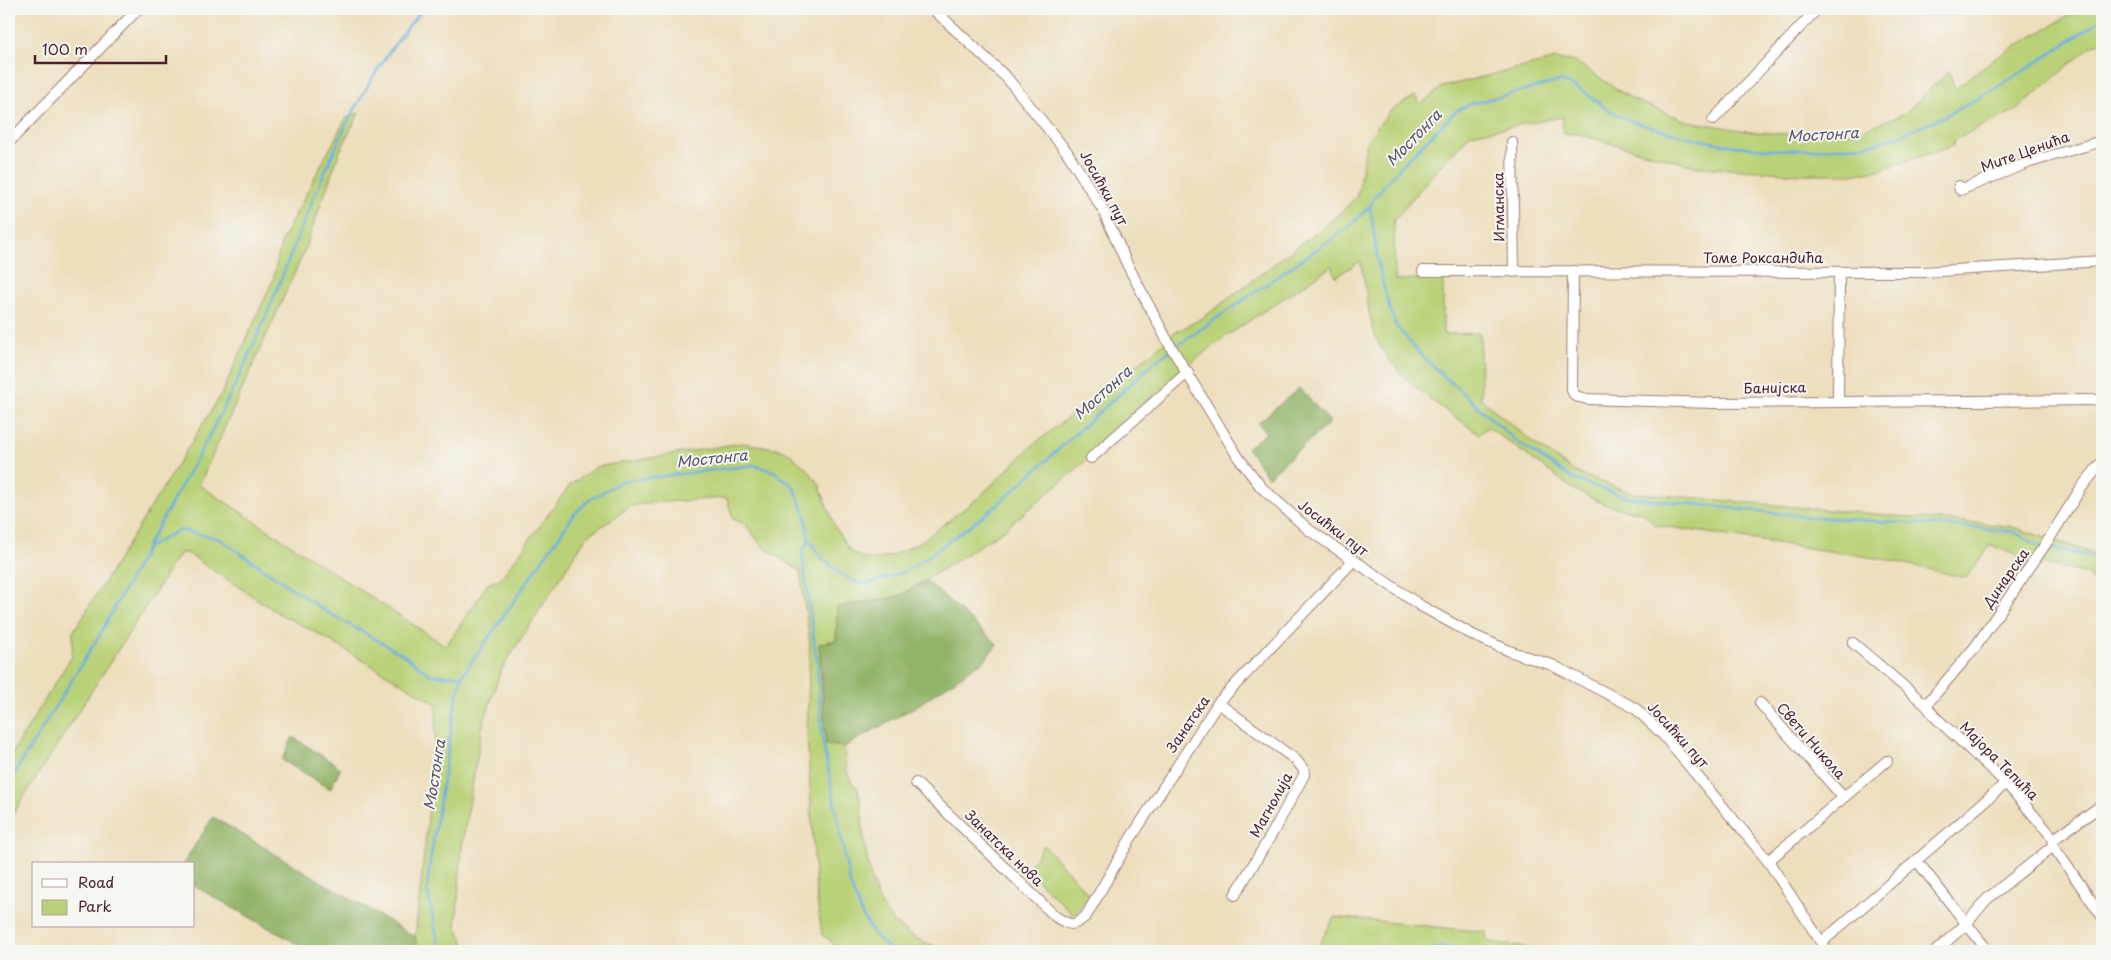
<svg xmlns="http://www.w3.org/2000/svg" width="2111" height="960" font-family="'Playpen Sans',sans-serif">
<rect width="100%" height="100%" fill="#f6f6f2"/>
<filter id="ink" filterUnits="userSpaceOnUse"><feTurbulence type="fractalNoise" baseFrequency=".02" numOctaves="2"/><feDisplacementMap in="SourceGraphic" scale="10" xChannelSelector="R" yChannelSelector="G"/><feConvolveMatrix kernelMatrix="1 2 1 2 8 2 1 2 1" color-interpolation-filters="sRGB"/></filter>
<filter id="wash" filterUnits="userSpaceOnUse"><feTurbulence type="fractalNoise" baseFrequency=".0096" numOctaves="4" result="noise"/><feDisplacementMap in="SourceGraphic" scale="20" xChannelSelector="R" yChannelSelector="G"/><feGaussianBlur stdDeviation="1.12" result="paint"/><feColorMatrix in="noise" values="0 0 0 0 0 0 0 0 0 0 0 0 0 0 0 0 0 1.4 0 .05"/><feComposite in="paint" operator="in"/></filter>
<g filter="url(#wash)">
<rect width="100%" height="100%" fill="#eddebc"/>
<g fill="#b9d277" stroke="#827851">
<path d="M2080,9H2102V41L2089,48L2016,110L1954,140L1953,146L1882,169L1857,174H1801L1698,167L1577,134H1563L1562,117L1471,134L1439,167L1394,220L1395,280L1443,278V334L1480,333L1481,399L1534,443L1575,472L1629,492L2009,526L2102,556V594L2087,574L2029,560L1991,545L1966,578L1889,560L1655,525L1642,512L1625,510L1602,503L1576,491L1488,427L1479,434C1444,408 1385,374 1373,329C1367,307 1366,283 1360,261L1336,277L1332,266L1222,339L1175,376L1080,466L1004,530L905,593L892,598L838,607L836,640L819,644L826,744L844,747C846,757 845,772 851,781C852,784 857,786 858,790C862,802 862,819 863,832C872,898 881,932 950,951H837L830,940L822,935L816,893L807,734L810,643L800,571L763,547L745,524L733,519L727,498L650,503L631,506L587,536L501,670L482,728L462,846L456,926L468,951H418L415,937L432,780L437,704L315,632L278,613L187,553H180L9,820V758L72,656L73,632L221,395L273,280L282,240L346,118L359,113L339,153L304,252L199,485L446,646L488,584L501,578L570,485L596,467L741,443L776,448L789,453L808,470L819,484L835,527L850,551L864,559H878L891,556L922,541L978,498L1034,444L1154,351L1174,333L1204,317L1340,214L1356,197L1360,186V179L1367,140L1391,110L1415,96L1421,104L1442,87L1556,59L1576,62L1632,99L1687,121L1752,132L1806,135L1860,131L1905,113L1949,71L1955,89L1992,60Z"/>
<polygon points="1044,845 1089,895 1074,915 1027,870"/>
<polygon points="1334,917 1486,932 1487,941 1543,951 1316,951"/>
</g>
<g fill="#92b468" stroke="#6e6a4a">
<polygon points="1299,388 1330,422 1268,477 1247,448 1266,433 1258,423"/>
<polygon points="927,581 997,644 985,660 918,705 844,747 826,745 819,644 836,640 837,607 892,598 905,593"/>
<polygon points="293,737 341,768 330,789 282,760"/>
<polygon points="213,817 415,937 418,951 310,951 194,886 194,864 183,864"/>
</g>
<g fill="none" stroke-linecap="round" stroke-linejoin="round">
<g stroke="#69adde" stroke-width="2.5">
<polyline points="1370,206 1378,263 1389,307 1396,326 1424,358 1516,441 1573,479 1627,497 1812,517 1970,527 2014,532 2041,547"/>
<path d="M1175,347L1349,227L1370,206L1374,198L1402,165L1456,111L1470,104L1561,81C1582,87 1597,104 1616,114C1629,122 1648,126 1662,130C1718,147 1778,153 1835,148C1850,147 1866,146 1880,142C1962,116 2032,66 2102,19"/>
<polyline points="809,540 802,553 817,662 822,737 850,884 862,915 874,935 892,951"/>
<path d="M147,546C188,475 229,404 261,328C308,218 342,100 423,9"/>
<polyline points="2046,548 2102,558"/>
<polyline points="9,782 99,636 147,548 179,530 220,539 325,611 402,654 431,675 462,676"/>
<polyline points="440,951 427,889 431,855 455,705 462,676 575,513 589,500 622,481 755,465 775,472 794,487 805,514 809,540 821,557 839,573 856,582 867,584 904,572 926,558 995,507 1148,368 1170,350"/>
<polyline points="1427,951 1444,947 1492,951"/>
</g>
</g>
</g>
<g filter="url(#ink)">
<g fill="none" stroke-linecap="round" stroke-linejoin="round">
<defs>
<g id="minor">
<polyline points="933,9 1007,78 1067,152 1103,210 1127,264 1168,342 1238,457 1261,487 1309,530 1421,606 1475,636 1512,652 1552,665 1635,708 1664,736 1768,861 1827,951"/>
<polyline points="1713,120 1817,9"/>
<polyline points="9,142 138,9"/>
<polyline points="1512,142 1514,272"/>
<polyline points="1959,186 1960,190 2030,162 2102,141"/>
<polyline points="1423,271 1923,272 2102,261"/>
<polyline points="1573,271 1572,390 1575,396 1587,399 1713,403 2102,400"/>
<polyline points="1838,401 1839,272"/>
<polyline points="1091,458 1188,372"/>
<polyline points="1853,643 1926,705 1935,717 2006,783 2054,839 2053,846 2102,916"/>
<polyline points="1218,703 1296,760 1304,770 1304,775 1273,832 1235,895"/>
<polyline points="1760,703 1843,797"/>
<polyline points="1926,705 1976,646 2049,539 2081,488 2102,462"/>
<path d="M916,783L1056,917C1071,926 1073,927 1086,916L1129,841L1218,703L1353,561"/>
<polyline points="2054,839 2102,805"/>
<polyline points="1768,861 1887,761"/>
<polyline points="1917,861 1988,951"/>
<polyline points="1822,942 2006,783"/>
<polyline points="1936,951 1966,924 1987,899 2053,846"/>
</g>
</defs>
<use href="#minor" stroke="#9c7e74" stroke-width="12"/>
<use href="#minor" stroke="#fff" stroke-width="10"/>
</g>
</g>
<g text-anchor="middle" stroke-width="4" stroke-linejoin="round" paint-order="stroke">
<g font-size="14" fill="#4a1f2b" stroke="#f6f6f2">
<text transform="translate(2025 152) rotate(-20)" y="5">Мите Ценића</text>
<text transform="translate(1104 188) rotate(61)" y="5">Јосићки пут</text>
<text transform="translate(1499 207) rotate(-91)" y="5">Игманска</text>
<text x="1763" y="263">Томе Роксандића</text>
<text transform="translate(1775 388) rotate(-1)" y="5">Банијска</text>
<text transform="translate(1333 528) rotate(37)" y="5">Јосићки пут</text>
<text transform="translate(2006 578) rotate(-55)" y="5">Динарска</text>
<text transform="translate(1188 724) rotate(-56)" y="5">Занатска</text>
<text transform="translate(1678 735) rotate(48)" y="5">Јосићки пут</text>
<text transform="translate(1811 741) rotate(49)" y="5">Свети Никола</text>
<text transform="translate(1999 761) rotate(45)" y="5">Мајора Тепића</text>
<text transform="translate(1271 805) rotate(-61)" y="5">Магнолија</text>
<text transform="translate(1004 848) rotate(44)" y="5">Занатска нова</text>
</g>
<g font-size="15" font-style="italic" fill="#55516a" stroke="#f6f6f2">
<text transform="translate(1823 135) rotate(-3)" y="5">Мостонга</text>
<text transform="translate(1414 138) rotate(-46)" y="5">Мостонга</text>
<text transform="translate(1103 393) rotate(-42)" y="5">Мостонга</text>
<text transform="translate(712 459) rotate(-6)" y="5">Мостонга</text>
<text transform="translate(435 775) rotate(-81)" y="5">Мостонга</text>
</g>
</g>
<rect width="2111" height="960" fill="none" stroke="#f6f6f2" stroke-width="30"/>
<rect x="32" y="862" width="162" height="65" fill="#f6f6f2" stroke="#b1a0a2"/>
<rect x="42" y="879" width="25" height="8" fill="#ffffff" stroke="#b1a0a2"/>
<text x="78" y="888" font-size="15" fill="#4a1f2b">Road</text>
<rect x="42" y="900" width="25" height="15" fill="#b9d277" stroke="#b1a0a2"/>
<text x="78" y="912" font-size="15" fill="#4a1f2b">Park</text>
<path d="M35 55v8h131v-8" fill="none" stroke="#4a1f2b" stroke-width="2.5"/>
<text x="42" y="55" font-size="15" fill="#4a1f2b" stroke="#f6f6f2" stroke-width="4" paint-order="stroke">100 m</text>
</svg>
